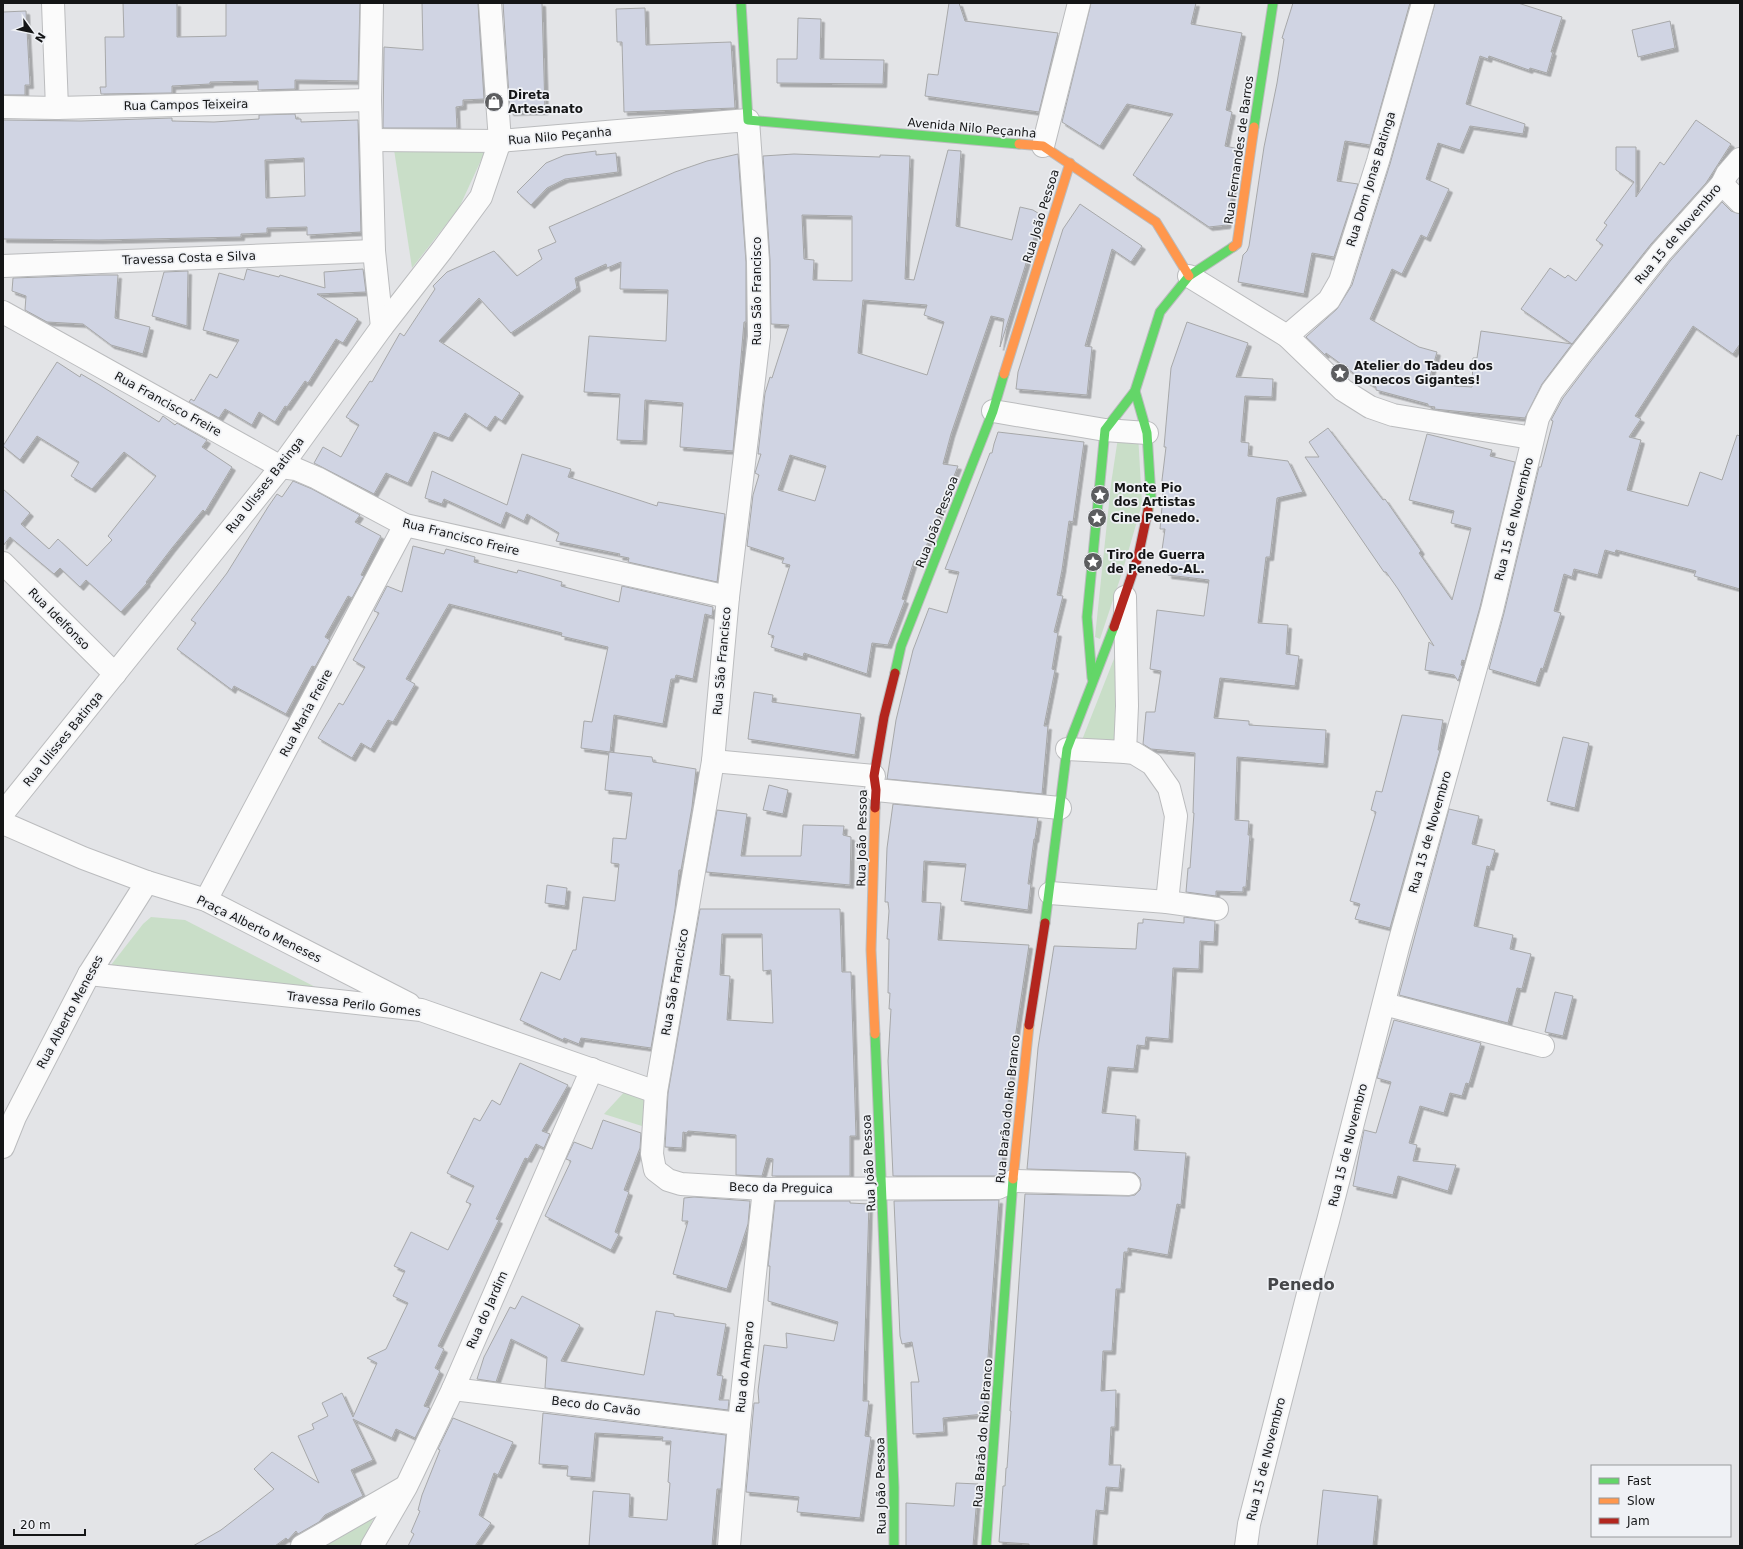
<svg xmlns="http://www.w3.org/2000/svg" width="1743" height="1549" font-family="'DejaVu Sans',sans-serif">
<defs>
<filter id="shadow"><feDropShadow dx="3.5" dy="3.5" stdDeviation="0" flood-color="#0004"/></filter>
</defs>
<rect width="100%" height="100%" fill="#e3e4e7"/>
<g fill="#c9dec8">
<polygon points="393,143 488,145 459,208 412,268"/>
<polygon points="1119,431 1138,434 1142,504 1122,573 1100,639 1095,637 1111,484"/>
<polygon points="1121,641 1122,746 1082,740"/>
<polygon points="151,917 185,920 360,1010 104,974 143,924"/>
<polygon points="628,1088 651,1106 645,1127 604,1114"/>
<polygon points="381,1503 360,1546 308,1546"/>
</g>
<g fill="#d0d4e3" stroke="#a7a8a9" fill-rule="evenodd" filter="url(#shadow)">
<polygon points="123,3 177,3 177,37 226,36 226,3 360,3 358,81 295,80 295,89 258,90 258,81 210,82 210,84 172,86 172,93 101,94 100,87 106,87 105,37 124,37"/>
<polygon points="422,3 478,3 484,99 463,100 463,106 456,107 457,128 383,128 384,47 423,50"/>
<polygon points="503,3 542,3 545,111 510,112"/>
<polygon points="949,3 959,3 965,21 1058,33 1039,112 925,96 928,74 938,75"/>
<polygon points="1091,3 1196,3 1191,24 1242,33 1226,110 1232,112 1225,146 1239,149 1227,225 1209,227 1133,175 1173,114 1127,104 1100,146 1062,122"/>
<polygon points="1293,3 1410,3 1370,145 1345,141 1337,181 1358,184 1334,257 1312,253 1304,294 1238,282 1243,255 1247,251 1249,246 1264,147 1277,83 1284,39 1282,38"/>
<polygon points="1435,3 1518,3 1562,17 1551,52 1553,52 1547,73 1530,68 1529,70 1489,56 1488,59 1480,56 1466,104 1525,124 1523,134 1470,126 1460,150 1438,143 1426,179 1449,189 1427,238 1421,235 1402,274 1392,269 1370,319 1419,347 1437,352 1428,384 1472,387 1473,358 1477,358 1481,331 1572,344 1542,384 1525,418 1434,409 1435,407 1428,406 1428,404 1376,390 1376,387 1356,375 1326,353 1325,355 1306,337 1337,309 1352,285 1390,164"/>
<polygon points="645,8 646,45 731,42 735,108 624,112 622,42 617,42 616,9"/>
<polygon points="26,11 30,85 25,85 25,95 3,95 3,12"/>
<polygon points="798,18 821,19 820,59 884,60 883,84 777,83 777,59 797,59"/>
<polygon points="1670,21 1675,48 1638,57 1632,30"/>
<path d="M295,114L296,119H301V122L358,120L361,232L307,235V227L267,228V233L241,234V237L99,240L3,239V120L81,121L172,118V121L214,122L259,119V115ZM304,158L305,196L266,198L265,160Z"/>
<polygon points="1696,120 1731,144 1706,183 1651,244 1572,344 1521,309 1550,268 1565,278 1568,275 1576,281 1603,245 1596,240 1607,225 1604,223 1634,182 1616,170 1616,147 1636,147 1636,197 1660,162 1664,165"/>
<path d="M948,150L961,151L956,226L1012,240L1020,207L1033,210L1041,215L1000,347L1004,319L991,316L951,434L943,464L958,466L920,562L914,561L902,599L905,600L888,645L872,643L867,674L804,653L803,657L771,647L774,636L768,634L790,565L782,563L784,558L747,546L753,495L759,475L755,473L761,454H758L765,393L770,377L772,378L789,325L771,324L770,260L763,156L794,154L880,157V155L910,156L905,279L914,280ZM802,215L852,216V281L813,280L814,260L804,259ZM863,300L927,305L924,315L944,322L927,375L858,353ZM790,455L826,466L815,501L778,490Z"/>
<polygon points="596,151 596,155 616,153 618,172 565,179 547,188 531,205 517,192 546,163 565,155"/>
<polygon points="738,154 746,262 746,322 744,322 733,451 680,447 683,403 645,400 643,441 617,440 620,394 584,392 589,336 666,341 668,290 620,289 621,262 607,268 606,264 575,278 577,288 511,333 479,298 439,341 520,393 502,421 495,416 487,428 465,413 449,438 434,432 408,483 386,473 374,494 314,463 323,447 341,457 359,425 346,417 370,381 372,382 400,333 404,336 435,289 433,286 447,272 494,251 517,276 542,259 538,250 556,242 549,227 675,172 707,161"/>
<polygon points="1722,202 1731,211 1740,214 1740,344 1733,354 1693,326 1635,416 1641,419 1629,437 1641,440 1627,490 1688,506 1700,472 1722,480 1737,435 1740,436 1740,589 1694,576 1696,571 1616,550 1615,553 1605,550 1598,575 1574,569 1572,577 1564,574 1554,611 1561,613 1543,669 1541,668 1536,683 1489,669 1504,613 1539,467 1541,467 1553,421 1551,420 1563,398 1591,361 1671,260"/>
<polygon points="1080,204 1142,246 1131,262 1112,249 1085,346 1092,347 1087,395 1016,389 1018,372 1063,229"/>
<polygon points="247,269 279,277 280,275 325,288 324,272 363,269 366,292 317,294 358,319 343,343 336,339 308,383 305,381 287,407 285,406 275,422 259,412 252,425 225,409 219,418 189,402 191,399 194,401 210,374 217,378 239,340 203,330 219,273 244,280"/>
<polygon points="188,271 187,326 152,316 164,272"/>
<polygon points="100,275 118,275 115,318 150,327 143,354 111,345 83,324 47,322 25,310 26,296 12,291 13,278"/>
<polygon points="1187,322 1248,343 1236,377 1273,379 1272,397 1245,396 1241,442 1249,443 1248,456 1288,461 1303,492 1277,498 1270,557 1266,557 1258,623 1288,625 1286,654 1299,656 1295,686 1220,678 1214,718 1249,721 1249,725 1326,730 1324,764 1237,757 1235,820 1249,821 1248,835 1250,835 1246,887 1243,887 1243,892 1216,891 1216,896 1186,892 1188,868 1190,868 1194,813 1193,813 1195,753 1151,749 1143,744 1146,712 1155,712 1161,671 1150,669 1157,610 1204,616 1209,580 1168,575 1171,551 1162,550 1165,529 1160,529 1163,496 1162,480 1166,447 1164,447 1171,368"/>
<polygon points="57,362 80,377 81,374 98,384 159,422 163,416 175,425 177,423 207,440 202,447 232,467 205,512 203,510 172,548 146,582 147,583 121,612 86,580 80,587 60,568 54,574 10,537 3,546 3,489 30,513 21,524 49,549 58,539 87,566 112,540 108,536 156,476 124,452 92,489 71,476 79,462 37,436 20,460 3,446"/>
<polygon points="1328,428 1383,500 1385,499 1421,551 1419,553 1452,600 1471,528 1451,523 1454,511 1409,500 1427,434 1492,450 1490,456 1515,462 1480,607 1465,661 1462,660 1461,665 1463,666 1458,681 1454,675 1425,670 1429,642 1434,646 1398,589 1386,572 1384,572 1305,457 1319,457 1309,442"/>
<polygon points="998,432 1084,442 1073,522 1069,521 1062,570 1057,595 1063,596 1054,632 1058,633 1052,669 1055,670 1044,726 1048,726 1042,794 887,779 896,720 913,650 929,608 947,613 959,572 945,569 990,453 992,453 994,444"/>
<polygon points="522,454 571,469 568,477 657,506 658,502 725,514 717,582 628,562 629,558 619,556 620,554 556,541 559,533 527,514 524,521 506,512 501,525 444,499 442,504 425,498 432,471 507,505"/>
<polygon points="293,481 312,489 360,515 355,522 381,536 361,575 364,576 352,598 348,596 325,637 330,640 315,667 312,666 286,714 234,686 232,690 177,649 196,623 191,620 227,573 268,507 277,494 282,497"/>
<polygon points="413,546 444,554 446,549 475,557 474,562 517,573 518,570 541,576 562,582 561,586 619,602 622,586 713,607 712,616 705,614 693,679 676,675 675,679 671,679 663,724 614,715 610,752 581,748 584,721 592,722 608,647 561,636 562,633 449,604 406,679 415,684 393,722 388,720 371,749 361,743 352,758 318,738 339,703 343,705 365,667 353,660 379,613 374,611 387,586 402,592"/>
<polygon points="754,692 773,695 772,702 861,714 855,755 748,739"/>
<polygon points="1402,715 1443,720 1438,750 1440,750 1390,928 1355,919 1360,904 1350,901 1376,812 1371,810 1376,791 1382,792"/>
<polygon points="1563,737 1589,743 1575,808 1547,801"/>
<polygon points="609,752 652,757 653,762 696,769 692,807 681,870 679,870 675,909 651,1048 581,1038 579,1044 564,1038 563,1040 520,1020 541,972 560,980 573,950 576,950 583,897 615,901 619,864 611,863 613,838 626,839 632,793 605,790"/>
<polygon points="769,785 788,790 783,814 763,810"/>
<polygon points="893,804 1038,818 1035,839 1034,839 1028,884 1031,884 1028,910 961,901 966,864 924,861 922,902 941,903 938,940 1029,945 1014,1045 1001,1173 995,1176 893,1176 888,1061 891,1009 889,1009 890,993 888,993 889,939 887,939 889,911 888,902 885,902 887,848"/>
<polygon points="1449,809 1479,816 1472,844 1495,850 1490,867 1487,866 1474,926 1513,935 1510,949 1531,954 1522,989 1517,988 1508,1023 1399,995"/>
<polygon points="717,810 747,814 741,856 801,856 803,825 844,826 843,835 851,837 850,885 706,872"/>
<polygon points="547,885 567,888 565,906 545,903"/>
<path d="M700,909H840L842,972H851L856,1136H850V1176H772L773,1159L767,1158L762,1176L736,1175V1135L688,1131L687,1133L683,1132L682,1148L665,1147L668,1093ZM722,934H762L763,971L771,970L773,1023L727,1020L730,976L720,975Z"/>
<polygon points="1184,917 1215,921 1214,942 1200,941 1199,969 1173,968 1169,1039 1146,1037 1145,1046 1137,1045 1134,1069 1108,1067 1102,1113 1136,1116 1134,1150 1186,1153 1181,1205 1177,1204 1168,1255 1128,1248 1128,1252 1124,1252 1121,1289 1116,1289 1112,1351 1103,1351 1101,1391 1116,1390 1115,1427 1111,1427 1109,1465 1121,1465 1119,1488 1106,1487 1104,1511 1096,1510 1093,1546 1029,1546 1029,1544 999,1542 1003,1486 1005,1486 1006,1468 1007,1468 1011,1411 1010,1411 1025,1194 1129,1196 1135,1195 1140,1190 1141,1185 1140,1178 1135,1173 1129,1172 1027,1169 1038,1048 1054,946 1136,949 1138,923 1143,923 1143,919 1184,923"/>
<polygon points="1555,992 1573,996 1563,1036 1545,1032"/>
<polygon points="1394,1020 1481,1043 1469,1084 1466,1083 1462,1096 1450,1093 1444,1113 1420,1106 1409,1143 1417,1145 1413,1161 1456,1165 1448,1191 1398,1176 1393,1195 1353,1186 1364,1130 1376,1133 1391,1082 1377,1078"/>
<polygon points="520,1063 568,1085 542,1131 550,1134 544,1148 536,1144 528,1159 525,1158 496,1219 499,1220 438,1346 444,1349 435,1368 440,1371 424,1406 430,1408 415,1438 396,1429 392,1438 353,1419 373,1460 351,1470 363,1496 325,1515 319,1522 298,1534 296,1531 288,1540 286,1538 275,1546 193,1546 221,1530 274,1489 254,1469 272,1452 319,1483 298,1436 314,1429 312,1424 328,1416 322,1403 342,1393 353,1417 377,1363 367,1358 386,1349 408,1303 393,1296 405,1271 394,1266 411,1232 448,1250 471,1204 466,1202 474,1186 447,1173 474,1118 480,1121 492,1100 500,1105"/>
<polygon points="603,1120 641,1133 640,1148 624,1190 629,1192 615,1232 619,1234 611,1250 545,1216 571,1161 566,1159 574,1142 592,1149"/>
<polygon points="694,1197 750,1201 748,1224 727,1289 673,1274 688,1221 682,1221 684,1198"/>
<polygon points="999,1200 984,1414 943,1418 944,1432 913,1434 911,1382 919,1382 912,1342 902,1344 900,1336 894,1201"/>
<polygon points="775,1201 850,1201 850,1203 869,1204 863,1401 869,1401 865,1436 871,1437 860,1518 797,1512 799,1497 746,1492 754,1403 759,1403 758,1391 764,1345 787,1348 786,1333 834,1341 838,1322 768,1301 770,1266 768,1266"/>
<polygon points="522,1296 580,1325 561,1361 644,1375 656,1311 674,1314 674,1316 726,1324 717,1375 723,1376 719,1400 729,1400 728,1410 545,1388 547,1357 511,1339 496,1382 477,1379 484,1357 510,1307 515,1309"/>
<polygon points="543,1413 726,1435 721,1489 717,1489 712,1546 589,1546 593,1491 630,1494 629,1517 667,1520 670,1483 668,1482 671,1441 662,1441 663,1437 595,1433 591,1478 567,1476 568,1466 539,1464"/>
<polygon points="453,1418 513,1442 498,1475 494,1473 479,1515 491,1523 475,1546 408,1546 414,1534 411,1532 420,1511 418,1510 422,1495 440,1450 438,1449"/>
<polygon points="956,1483 978,1484 973,1546 906,1546 906,1503 954,1506"/>
<polygon points="1323,1490 1378,1496 1373,1546 1317,1546"/>
</g>
<g fill="none" stroke-linecap="round" stroke-linejoin="round">
<defs>
<g id="street">
<polyline points="53,3 57,108"/>
<polyline points="372,3 370,100 374,251 382,327"/>
<polyline points="3,107 57,108 370,100"/>
<polyline points="372,140 500,141 748,120 758,261 759,337 728,597 713,761 656,1092 652,1154 655,1170 668,1180 681,1184 764,1189 998,1188 1013,1181 1129,1184"/>
<polyline points="1043,146 1079,3"/>
<polyline points="1722,184 1740,202"/>
<polyline points="3,266 374,251"/>
<polyline points="1189,276 1287,336 1343,390 1370,407 1393,415 1532,438"/>
<polyline points="3,312 281,467 296,469 317,478 405,525 728,597"/>
<polyline points="1287,336 1329,300 1340,281 1378,161 1423,3"/>
<polyline points="993,411 1105,430 1147,433"/>
<polyline points="3,563 115,674"/>
<polyline points="1067,749 1125,752 1127,706 1125,597"/>
<polyline points="1125,752 1134,753 1152,764 1169,788 1176,816 1167,902"/>
<polyline points="713,761 874,776"/>
<polyline points="876,790 1060,808"/>
<polyline points="3,813 281,467 382,327 442,250 481,197 500,141 490,3"/>
<polyline points="3,823 83,858 147,882 206,900 409,1004"/>
<polyline points="1050,893 1167,902 1217,909"/>
<polyline points="206,900 405,525"/>
<polyline points="89,974 421,1010 656,1092"/>
<polyline points="1384,1004 1543,1046"/>
<polyline points="3,1147 15,1117 89,974 147,882"/>
<polyline points="453,1389 739,1424"/>
<polyline points="302,1546 405,1487"/>
<polyline points="372,1546 406,1487 453,1389 592,1069"/>
<polyline points="729,1546 739,1424 764,1189"/>
<polyline points="1246,1546 1249,1524 1311,1282 1328,1221 1398,947 1492,610 1538,418 1552,391 1581,353 1661,252 1722,184 1727,174 1740,159"/>
</g>
<g id="fast">
<polyline points="741,3 748,120 1019,144"/>
<polyline points="1254,127 1273,3"/>
<polyline points="1135,391 1147,433 1151,497 1148,510"/>
<polyline points="895,673 901,646 993,411 1004,374"/>
<polyline points="1092,678 1087,617 1105,430 1135,391 1160,312 1189,276 1233,247"/>
<polyline points="1045,923 1067,749 1114,627"/>
<polyline points="875,1034 894,1487 894,1546"/>
<polyline points="986,1546 1013,1179"/>
</g>
<g id="slow">
<polyline points="1019,144 1043,146 1156,222 1189,276"/>
<polyline points="1233,247 1237,244 1254,127"/>
<polyline points="1004,374 1070,163"/>
<polyline points="875,1034 871,950 875,808"/>
<polyline points="1013,1179 1029,1025"/>
</g>
<g id="jam">
<polyline points="1114,627 1138,557 1148,510"/>
<polyline points="875,808 876,790 874,776 884,717 895,673"/>
<polyline points="1029,1025 1045,923"/>
</g>
</defs>
<use href="#street" stroke="#bbbcbe" stroke-width="24"/>
<use href="#fast" stroke="#bbbcbe" stroke-width="11"/>
<use href="#slow" stroke="#bbbcbe" stroke-width="11"/>
<use href="#jam" stroke="#bbbcbe" stroke-width="11"/>
<use href="#street" stroke="#fbfbfb" stroke-width="22"/>
<use href="#fast" stroke="#63d668" stroke-width="9"/>
<use href="#slow" stroke="#ff974d" stroke-width="9"/>
<use href="#jam" stroke="#b3261e" stroke-width="9"/>
</g>
<defs>
<symbol id="shop-disc" viewBox="-11 -11 22 22"><circle r="9.5" fill="#5c5d5f" stroke="#eff1f5"/><path d="M-5-2.5h2.3a2.7 3.5 0 0 1 5.4 0H5L5.5 6h-11ZM-1.5-2.5h3a1.5 2.3 0 0 0-3 0Z" fill="#fff"/></symbol>
<symbol id="sight-disc" viewBox="-11 -11 22 22"><circle r="9.5" fill="#5c5d5f" stroke="#eff1f5"/><path d="M0-6L1.8-2.2L6-1.7L2.9 1.2L3.7 5.4L0 3.3L-3.7 5.4L-2.9 1.2L-6-1.7L-1.8-2.2Z" fill="#fff"/></symbol>
</defs>
<g fill-rule="evenodd">
<use href="#shop-disc" x="483" y="91" width="22" height="22"/>
<use href="#sight-disc" x="1329" y="362" width="22" height="22"/>
<use href="#sight-disc" x="1089" y="484" width="22" height="22"/>
<use href="#sight-disc" x="1086" y="507" width="22" height="22"/>
<use href="#sight-disc" x="1082" y="551" width="22" height="22"/>
</g>
<g text-anchor="middle" stroke-width="3.5" stroke-linejoin="round" paint-order="stroke">
<g font-size="12" font-weight="bold" fill="#141516" stroke="#eff1f5" text-anchor="start">
<text x="508" y="99">Direta<tspan x="508" dy="14">Artesanato</tspan></text>
<text x="1354" y="370">Atelier do Tadeu dos<tspan x="1354" dy="14">Bonecos Gigantes!</tspan></text>
<text x="1114" y="492">Monte Pio<tspan x="1114" dy="14">dos Artistas</tspan></text>
<text x="1111" y="522">Cine Penedo.</text>
<text x="1107" y="559">Tiro de Guerra<tspan x="1107" dy="14">de Penedo-AL.</tspan></text>
</g>
<g font-size="12" fill="#141516" stroke="#eff1f5">
<text transform="translate(186 105) rotate(-1)" y="4">Rua Campos Teixeira</text>
<text transform="translate(972 128) rotate(5)" y="4">Avenida Nilo Peçanha</text>
<text transform="translate(560 136) rotate(-5)" y="4">Rua Nilo Peçanha</text>
<text transform="translate(1239 150) rotate(-82)" y="4">Rua Fernandes de Barros</text>
<text transform="translate(1371 179) rotate(-73)" y="4">Rua Dom Jonas Batinga</text>
<text transform="translate(1041 216) rotate(-73)" y="4">Rua João Pessoa</text>
<text transform="translate(1678 234) rotate(-50)" y="4">Rua 15 de Novembro</text>
<text transform="translate(189 258) rotate(-2)" y="4">Travessa Costa e Silva</text>
<text transform="translate(757 291) rotate(-90)" y="4">Rua São Francisco</text>
<text transform="translate(168 404) rotate(29)" y="4">Rua Francisco Freire</text>
<text transform="translate(265 485) rotate(-52)" y="4">Rua Ulisses Batinga</text>
<text transform="translate(1514 519) rotate(-76)" y="4">Rua 15 de Novembro</text>
<text transform="translate(937 522) rotate(-69)" y="4">Rua João Pessoa</text>
<text transform="translate(461 537) rotate(14)" y="4">Rua Francisco Freire</text>
<text transform="translate(59 619) rotate(45)" y="4">Rua Idelfonso</text>
<text transform="translate(722 661) rotate(-85)" y="4">Rua São Francisco</text>
<text transform="translate(306 713) rotate(-62)" y="4">Rua Maria Freire</text>
<text transform="translate(63 739) rotate(-51)" y="4">Rua Ulisses Batinga</text>
<text transform="translate(1430 832) rotate(-74)" y="4">Rua 15 de Novembro</text>
<text transform="translate(862 838) rotate(-89)" y="4">Rua João Pessoa</text>
<text transform="translate(259 929) rotate(26)" y="4">Praça Alberto Meneses</text>
<text transform="translate(675 982) rotate(-80)" y="4">Rua São Francisco</text>
<text transform="translate(354 1004) rotate(7)" y="4">Travessa Perilo Gomes</text>
<text transform="translate(70 1012) rotate(-62)" y="4">Rua Alberto Meneses</text>
<text transform="translate(1008 1109) rotate(-84)" y="4">Rua Barão do Rio Branco</text>
<text transform="translate(1348 1145) rotate(-76)" y="4">Rua 15 de Novembro</text>
<text transform="translate(869 1163) rotate(-93)" y="4">Rua João Pessoa</text>
<text transform="translate(781 1188) rotate(1)" y="4">Beco da Preguica</text>
<text transform="translate(487 1310) rotate(-66)" y="4">Rua do Jardim</text>
<text transform="translate(745 1367) rotate(-84)" y="4">Rua do Amparo</text>
<text transform="translate(596 1406) rotate(7)" y="4">Beco do Cavão</text>
<text transform="translate(983 1433) rotate(-86)" y="4">Rua Barão do Rio Branco</text>
<text transform="translate(1266 1459) rotate(-76)" y="4">Rua 15 de Novembro</text>
<text transform="translate(881 1486) rotate(-91)" y="4">Rua João Pessoa</text>
</g>
<g font-size="16" font-weight="bold" fill="#454649" stroke="#eff1f5">
<text x="1301" y="1290">Penedo</text>
</g>
</g>
<rect width="1743" height="1549" fill="none" stroke="#141516" stroke-width="8"/>
<rect x="1591" y="1465" width="140" height="72" fill="#eff1f5" stroke="#97999c"/>
<rect x="1599" y="1478" width="20" height="6" fill="#63d668" stroke="#97999c"/>
<text x="1627" y="1485" font-size="12" fill="#141516">Fast</text>
<rect x="1599" y="1498" width="20" height="6" fill="#ff974d" stroke="#97999c"/>
<text x="1627" y="1505" font-size="12" fill="#141516">Slow</text>
<rect x="1599" y="1518" width="20" height="6" fill="#b3261e" stroke="#97999c"/>
<text x="1627" y="1525" font-size="12" fill="#141516">Jam</text>
<g transform="translate(32 32) rotate(123)" stroke="#eff1f5" stroke-width="3" paint-order="stroke">
<path d="M0-3L7 15L0 10L-7 15Z" fill="#141516"/>
<text y="-6" font-size="11" font-weight="bold" text-anchor="middle" fill="#141516">N</text>
</g>
<path d="M14 1529v6h71v-6" fill="none" stroke="#141516" stroke-width="2"/>
<text x="20" y="1529" font-size="12" fill="#141516" stroke="#eff1f5" stroke-width="3" paint-order="stroke">20 m</text>
</svg>
